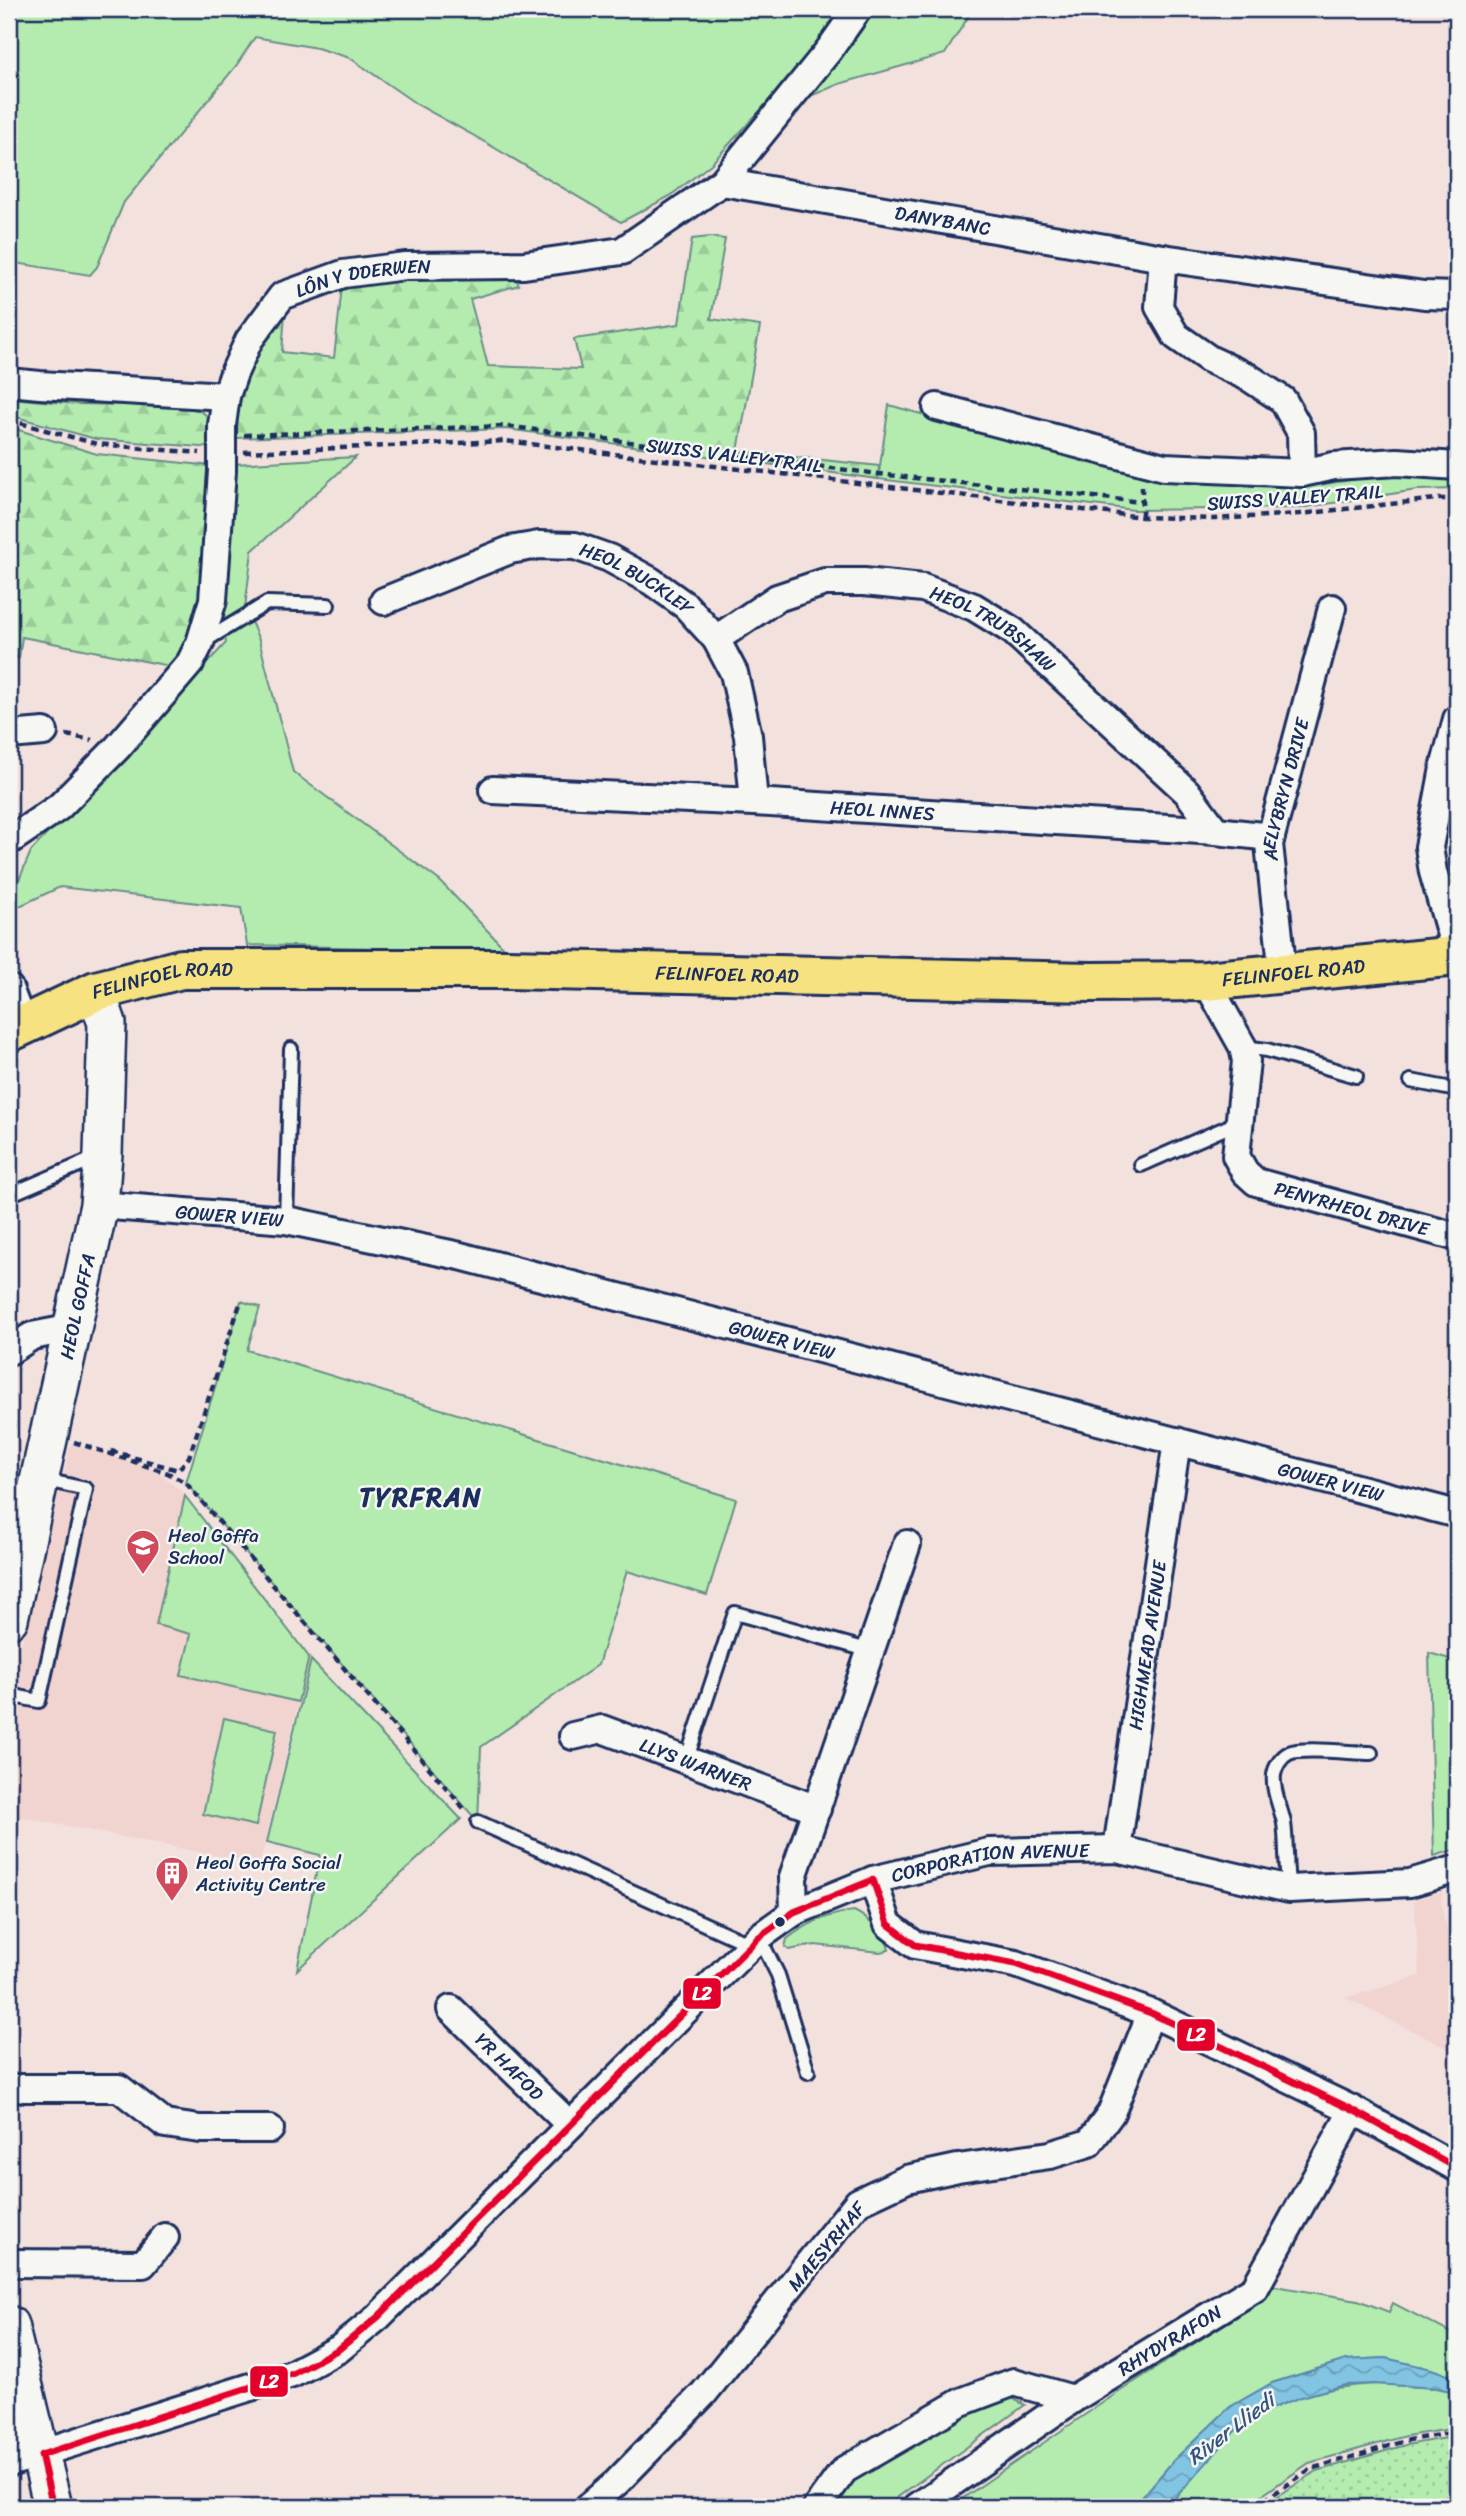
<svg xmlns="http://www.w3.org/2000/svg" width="1466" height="2516" font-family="Sriracha,sans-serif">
<defs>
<pattern id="forest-firs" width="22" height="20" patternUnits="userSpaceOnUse" patternTransform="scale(1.75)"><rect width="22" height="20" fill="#b4ecaf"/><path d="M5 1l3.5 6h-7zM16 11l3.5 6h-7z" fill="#9acb99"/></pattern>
<pattern id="park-dots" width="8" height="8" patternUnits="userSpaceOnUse" patternTransform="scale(1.75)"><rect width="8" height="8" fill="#b4ecaf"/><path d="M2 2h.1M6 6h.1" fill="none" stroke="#9acb99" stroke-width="1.8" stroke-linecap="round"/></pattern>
<pattern id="water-waves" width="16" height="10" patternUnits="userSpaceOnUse" patternTransform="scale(1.75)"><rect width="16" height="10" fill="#82c5e3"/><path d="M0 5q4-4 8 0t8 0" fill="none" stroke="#6aa0bb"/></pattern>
</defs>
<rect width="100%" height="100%" fill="#f3e1de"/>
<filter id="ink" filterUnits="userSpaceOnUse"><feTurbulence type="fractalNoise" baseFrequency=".0143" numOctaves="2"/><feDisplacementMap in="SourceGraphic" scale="14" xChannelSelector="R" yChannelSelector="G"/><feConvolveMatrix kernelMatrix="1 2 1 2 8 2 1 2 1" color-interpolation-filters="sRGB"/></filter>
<g filter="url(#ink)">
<g fill="#f1d3d0">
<polygon points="71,1444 152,1469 182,1491 309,1657 260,1864 11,1815 9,1695"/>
<polygon points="1442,1892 1441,1903 1447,1931 1457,1944 1457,2053 1346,1998 1420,1976 1414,1900"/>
</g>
<g fill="#b4ecaf" stroke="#688e86" stroke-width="2">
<polygon points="9,9 844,9 822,43 711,164 670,196 621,222 471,134 418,105 350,58 317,48 255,37 236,66 124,202 97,267 90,275 9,262 11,244 9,241"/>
<polygon points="872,9 973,9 945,54 839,84 813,95"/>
<polygon points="889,405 1138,475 1304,487 1406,472 1457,475 1457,489 1417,490 1300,508 1134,510 878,479"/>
<polygon points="356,457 252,551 245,608 259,640 293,772 440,881 507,951 247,945 241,908 60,887 9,911 9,904 31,851 226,643 221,614 234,464"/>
<polygon points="241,1301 260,1307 247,1350 736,1499 707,1595 627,1571 598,1665 481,1747 478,1822 186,1483"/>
<polygon points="185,1496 309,1657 298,1702 181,1675 191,1634 156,1625"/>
<polygon points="1429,1653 1457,1661 1457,1849 1434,1856"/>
<polygon points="311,1660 461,1819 297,1970 320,1855 267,1842"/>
<polygon points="224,1718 277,1730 256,1826 203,1814"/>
<path d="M854,1911C867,1917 887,1936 889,1950L880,1952L815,1945L789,1950L785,1947L787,1939C807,1923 828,1914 854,1911Z"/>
<path d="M1269,2285L1358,2300L1389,2312L1393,2303L1457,2336V2378L1431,2369L1385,2358L1346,2360L1272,2383L1230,2407L1174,2460L1134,2507H950C1010,2466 1070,2424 1131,2384C1178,2353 1230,2325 1269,2285Z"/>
<path d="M1375,2384L1436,2388L1457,2392V2428L1406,2436L1309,2463L1245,2507H1167C1190,2483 1210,2453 1235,2431C1268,2400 1331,2386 1375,2384Z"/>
<polygon points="1010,2397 1025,2405 884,2507 828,2507 849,2476 878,2468 893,2451 945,2416"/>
</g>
<g fill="url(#forest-firs)" stroke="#688e86" stroke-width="2">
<polygon points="710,237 725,239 711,319 760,326 738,451 879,466 878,479 506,429 236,438 234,426 254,343 286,301 282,352 334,358 343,278 513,272 519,285 470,299 488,366 581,369 574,339 679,324 692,239"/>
<polygon points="9,398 77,404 185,406 202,412 212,420 214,448 96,439 9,415"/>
<polygon points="9,427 97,454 212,466 210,586 175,667 22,637 19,658 9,655"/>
</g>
<polygon fill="url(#park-dots)" stroke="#688e86" stroke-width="2" points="1457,2436 1457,2507 1261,2507 1317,2471 1406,2445"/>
<polygon fill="url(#water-waves)" stroke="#5989ae" stroke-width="2" points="1385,2358 1431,2369 1457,2378 1457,2392 1436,2388 1375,2384 1345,2385 1298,2398 1266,2411 1236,2430 1167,2507 1134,2507 1174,2460 1230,2407 1272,2383 1346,2360"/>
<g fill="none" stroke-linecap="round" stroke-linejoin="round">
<defs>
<g id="lane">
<polyline points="203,642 267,603 328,605"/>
<polyline points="1243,1047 1267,1050 1356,1076"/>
<polyline points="1411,1081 1457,1090"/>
<polyline points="1141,1165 1239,1122"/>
<polyline points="9,1195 100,1156"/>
<polyline points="286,1220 291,1049"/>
<polyline points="9,1695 39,1701 86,1489 41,1479"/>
<polyline points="686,1761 735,1613 871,1651"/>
<polyline points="478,1822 751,1945"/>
<path d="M1289,1889C1285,1867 1287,1845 1284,1823C1281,1808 1272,1790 1274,1775C1275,1767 1281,1757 1289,1753C1302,1747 1353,1753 1371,1753"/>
<polyline points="759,1937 778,1975 808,2072"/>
</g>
<g id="street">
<path id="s1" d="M722,182L1163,258L1424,295L1457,296"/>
<polyline points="1163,258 1159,307 1176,336 1209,359 1248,377 1283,400 1301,433 1302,473"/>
<polyline points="9,382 40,385 226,396"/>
<polyline points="937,407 1164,467 1302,473 1334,466 1397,462 1457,466"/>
<path id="s2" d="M222,425L226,396L234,373L249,340L282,296L343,274L405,266L524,265L622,251L722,182L829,50L858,9"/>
<path id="s3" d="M384,601L510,550L539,545L575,546L609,558L651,581L686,606L716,639L734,673L748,736L754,802"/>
<path id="s4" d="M716,639L777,598L825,582H864L923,588L974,607L1013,631L1187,792L1216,831"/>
<polyline points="9,735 44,732"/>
<path id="s5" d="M493,790L754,802L1216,831L1271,837"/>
<polyline points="9,841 59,807 117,748 190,663 200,643 213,600 222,471"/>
<polyline points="1457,956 1433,872 1429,847 1444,768 1457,719"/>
<path id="s6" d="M1283,974L1269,844L1332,608"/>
<path id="s7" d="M1206,981L1243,1047L1246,1061L1236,1156L1245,1172L1256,1182L1457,1237"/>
<polyline points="9,988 23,1025"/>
<path id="s8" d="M99,1205L286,1220L460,1256L1457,1514"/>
<polyline points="9,1351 32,1336 73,1328"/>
<path id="s9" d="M573,1736L602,1729L817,1809"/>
<path id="s10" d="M1117,1849L1177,1441"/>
<polyline points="873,1880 888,1924 915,1945 1016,1964 1151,2013 1353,2110 1457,2168"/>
<polyline points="794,1912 793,1877 907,1544"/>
<path id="s11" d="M451,2009L570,2125"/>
<polyline points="9,2088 119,2088 165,2124 200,2129 270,2129"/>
<polyline points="9,2263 143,2264 165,2237"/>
<path id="s12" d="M9,2463L292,2374L339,2349L378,2317L759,1937L794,1912L873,1880L989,1852L1117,1849L1289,1889L1410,1883L1457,1869"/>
<polyline points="588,2507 617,2482 704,2393 858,2202 907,2179 958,2168 1050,2155 1089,2143 1111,2113 1151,2013"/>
<polyline points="817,2507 844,2470 961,2402 1014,2382 1073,2399"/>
<path id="s13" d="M917,2507L1073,2399L1255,2288L1353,2110"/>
</g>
<g id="secondary">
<path id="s14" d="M9,1619L99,1205L103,1154L107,1023L96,991"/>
<polyline points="9,2325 53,2507"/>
</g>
<g id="primary">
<path id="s15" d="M9,1032L96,991L181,969H506L1091,982L1206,981L1457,956"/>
</g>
</defs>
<use href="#lane" stroke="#1b2f5e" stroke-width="18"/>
<use href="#street" stroke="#1b2f5e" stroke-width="32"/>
<use href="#secondary" stroke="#1b2f5e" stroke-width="42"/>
<use href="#primary" stroke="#1b2f5e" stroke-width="44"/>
<g stroke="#1b2f5e" stroke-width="4.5" stroke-dasharray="7 5" stroke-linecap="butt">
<polyline points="9,420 97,444 200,453"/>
<polyline points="246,437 246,435 505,426 878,474 1142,502"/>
<polyline points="244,452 505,441 1142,517 1215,519 1300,514 1436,499 1457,499"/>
<polyline points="1142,517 1142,484"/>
<polyline points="66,735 92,740"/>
<polyline points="74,1442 168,1473 186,1483 466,1811"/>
<polyline points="111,1451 178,1470 189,1457 241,1301"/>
<polyline points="1254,2507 1311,2469 1409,2440 1457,2432"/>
</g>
<use href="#lane" stroke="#f6f6f2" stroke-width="12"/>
<use href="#street" stroke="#f6f6f2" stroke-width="26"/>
<use href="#secondary" stroke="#f6f6f2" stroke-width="37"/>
<use href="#primary" stroke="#f7e281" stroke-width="38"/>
<defs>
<polyline id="street-bridge" points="222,471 222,425"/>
</defs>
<use href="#street-bridge" stroke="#1b2f5e" stroke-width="32" stroke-linecap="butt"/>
<use href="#street-bridge" stroke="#f6f6f2" stroke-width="26"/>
<defs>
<polyline id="bus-1" points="53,2507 41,2455 292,2374 339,2349 378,2317 759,1937 794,1912 873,1880 888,1924 915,1945 1016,1964 1151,2013 1353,2110 1457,2168"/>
</defs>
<use href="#bus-1" stroke="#f6f6f2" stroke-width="12"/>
<use href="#bus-1" stroke="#e4002b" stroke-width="7"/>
</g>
</g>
<defs>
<symbol id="school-pin" viewBox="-11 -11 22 30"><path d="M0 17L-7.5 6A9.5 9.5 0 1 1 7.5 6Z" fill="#d1495b" stroke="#f6f6f2"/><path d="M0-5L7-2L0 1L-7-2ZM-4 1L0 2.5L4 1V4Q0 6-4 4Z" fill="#fff"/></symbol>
<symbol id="building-pin" viewBox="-11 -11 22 30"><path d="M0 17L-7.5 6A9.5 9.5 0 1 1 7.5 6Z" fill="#d1495b" stroke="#f6f6f2"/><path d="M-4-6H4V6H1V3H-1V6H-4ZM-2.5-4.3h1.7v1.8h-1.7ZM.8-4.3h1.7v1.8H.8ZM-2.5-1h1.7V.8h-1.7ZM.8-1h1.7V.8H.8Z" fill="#fff"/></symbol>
</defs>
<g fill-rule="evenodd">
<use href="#school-pin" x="124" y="1527" width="38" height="52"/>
<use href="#building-pin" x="153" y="1854" width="38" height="52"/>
</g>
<circle fill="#1b2f5e" stroke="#f6f6f2" stroke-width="2.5" cx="780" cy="1922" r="6"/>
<g text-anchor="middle" stroke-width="5" stroke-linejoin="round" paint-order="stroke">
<g font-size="19" fill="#1b2f5e" stroke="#f6f6f2">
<text dy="7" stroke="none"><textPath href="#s1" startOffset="224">DANYBANC</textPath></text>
<text dy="7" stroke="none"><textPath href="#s2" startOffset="229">LÔN Y DDERWEN</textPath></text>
<text transform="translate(734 455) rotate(7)" y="7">SWISS VALLEY TRAIL</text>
<text transform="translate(1295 497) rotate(-4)" y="7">SWISS VALLEY TRAIL</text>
<text dy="7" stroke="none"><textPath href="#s3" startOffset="271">HEOL BUCKLEY</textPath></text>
<text dy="7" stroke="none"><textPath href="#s4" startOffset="304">HEOL TRUBSHAW</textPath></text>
<text dy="7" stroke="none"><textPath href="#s6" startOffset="187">AELYBRYN DRIVE</textPath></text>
<text dy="7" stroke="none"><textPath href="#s5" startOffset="390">HEOL INNES</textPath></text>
<text dy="7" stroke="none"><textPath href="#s15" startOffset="1297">FELINFOEL ROAD</textPath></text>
<text dy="7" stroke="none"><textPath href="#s15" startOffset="730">FELINFOEL ROAD</textPath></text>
<text dy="7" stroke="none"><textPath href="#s15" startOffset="164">FELINFOEL ROAD</textPath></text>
<text dy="7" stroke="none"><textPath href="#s7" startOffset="318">PENYRHEOL DRIVE</textPath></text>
<text dy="7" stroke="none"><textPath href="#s8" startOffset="131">GOWER VIEW</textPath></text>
<text dy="7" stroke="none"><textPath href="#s14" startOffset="320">HEOL GOFFA</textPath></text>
<text dy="7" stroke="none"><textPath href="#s8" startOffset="698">GOWER VIEW</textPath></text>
<text dy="7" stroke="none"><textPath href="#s8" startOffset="1265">GOWER VIEW</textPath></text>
<text dy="7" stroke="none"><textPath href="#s10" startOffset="206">HIGHMEAD AVENUE</textPath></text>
<text dy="7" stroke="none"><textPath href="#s9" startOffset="130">LLYS WARNER</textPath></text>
<text dy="7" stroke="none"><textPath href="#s12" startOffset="1186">CORPORATION AVENUE</textPath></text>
<text dy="7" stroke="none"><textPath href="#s11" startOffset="82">YR HAFOD</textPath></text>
<text transform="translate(826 2246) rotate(-50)" y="7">MAESYRHAF</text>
<text dy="7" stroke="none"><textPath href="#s13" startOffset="303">RHYDYRAFON</textPath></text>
</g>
<g font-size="19" fill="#1b2f5e" stroke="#f6f6f2" text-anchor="start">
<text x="168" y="1542">Heol Goffa<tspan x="168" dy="22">School</tspan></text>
<text x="196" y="1869">Heol Goffa Social<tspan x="196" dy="22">Activity Centre</tspan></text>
</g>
<g font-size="21" font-style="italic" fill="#35547f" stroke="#f6f6f2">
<text transform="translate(1231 2429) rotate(-37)" y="7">River Lliedi</text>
</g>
<g font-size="26" font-weight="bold" letter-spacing="2" fill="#1b2f5e" stroke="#f6f6f2">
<text x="421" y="1506">TYRFRAN</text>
</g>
</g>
<g stroke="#f6f6f2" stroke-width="2.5">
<rect x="682" y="1977" width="40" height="33" rx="7" fill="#e4002b"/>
<rect x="1176" y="2018" width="40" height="34" rx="7" fill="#e4002b"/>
<rect x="249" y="2365" width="40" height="33" rx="7" fill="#e4002b"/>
</g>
<g font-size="19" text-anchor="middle" font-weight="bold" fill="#fff">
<text x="702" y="2000">L2</text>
<text x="1196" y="2041">L2</text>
<text x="269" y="2388">L2</text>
</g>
<rect width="1466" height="2516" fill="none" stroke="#f6f6f2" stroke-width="35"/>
<rect x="18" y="18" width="1431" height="2481" fill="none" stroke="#1b2f5e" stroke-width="2.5" filter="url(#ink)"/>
</svg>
